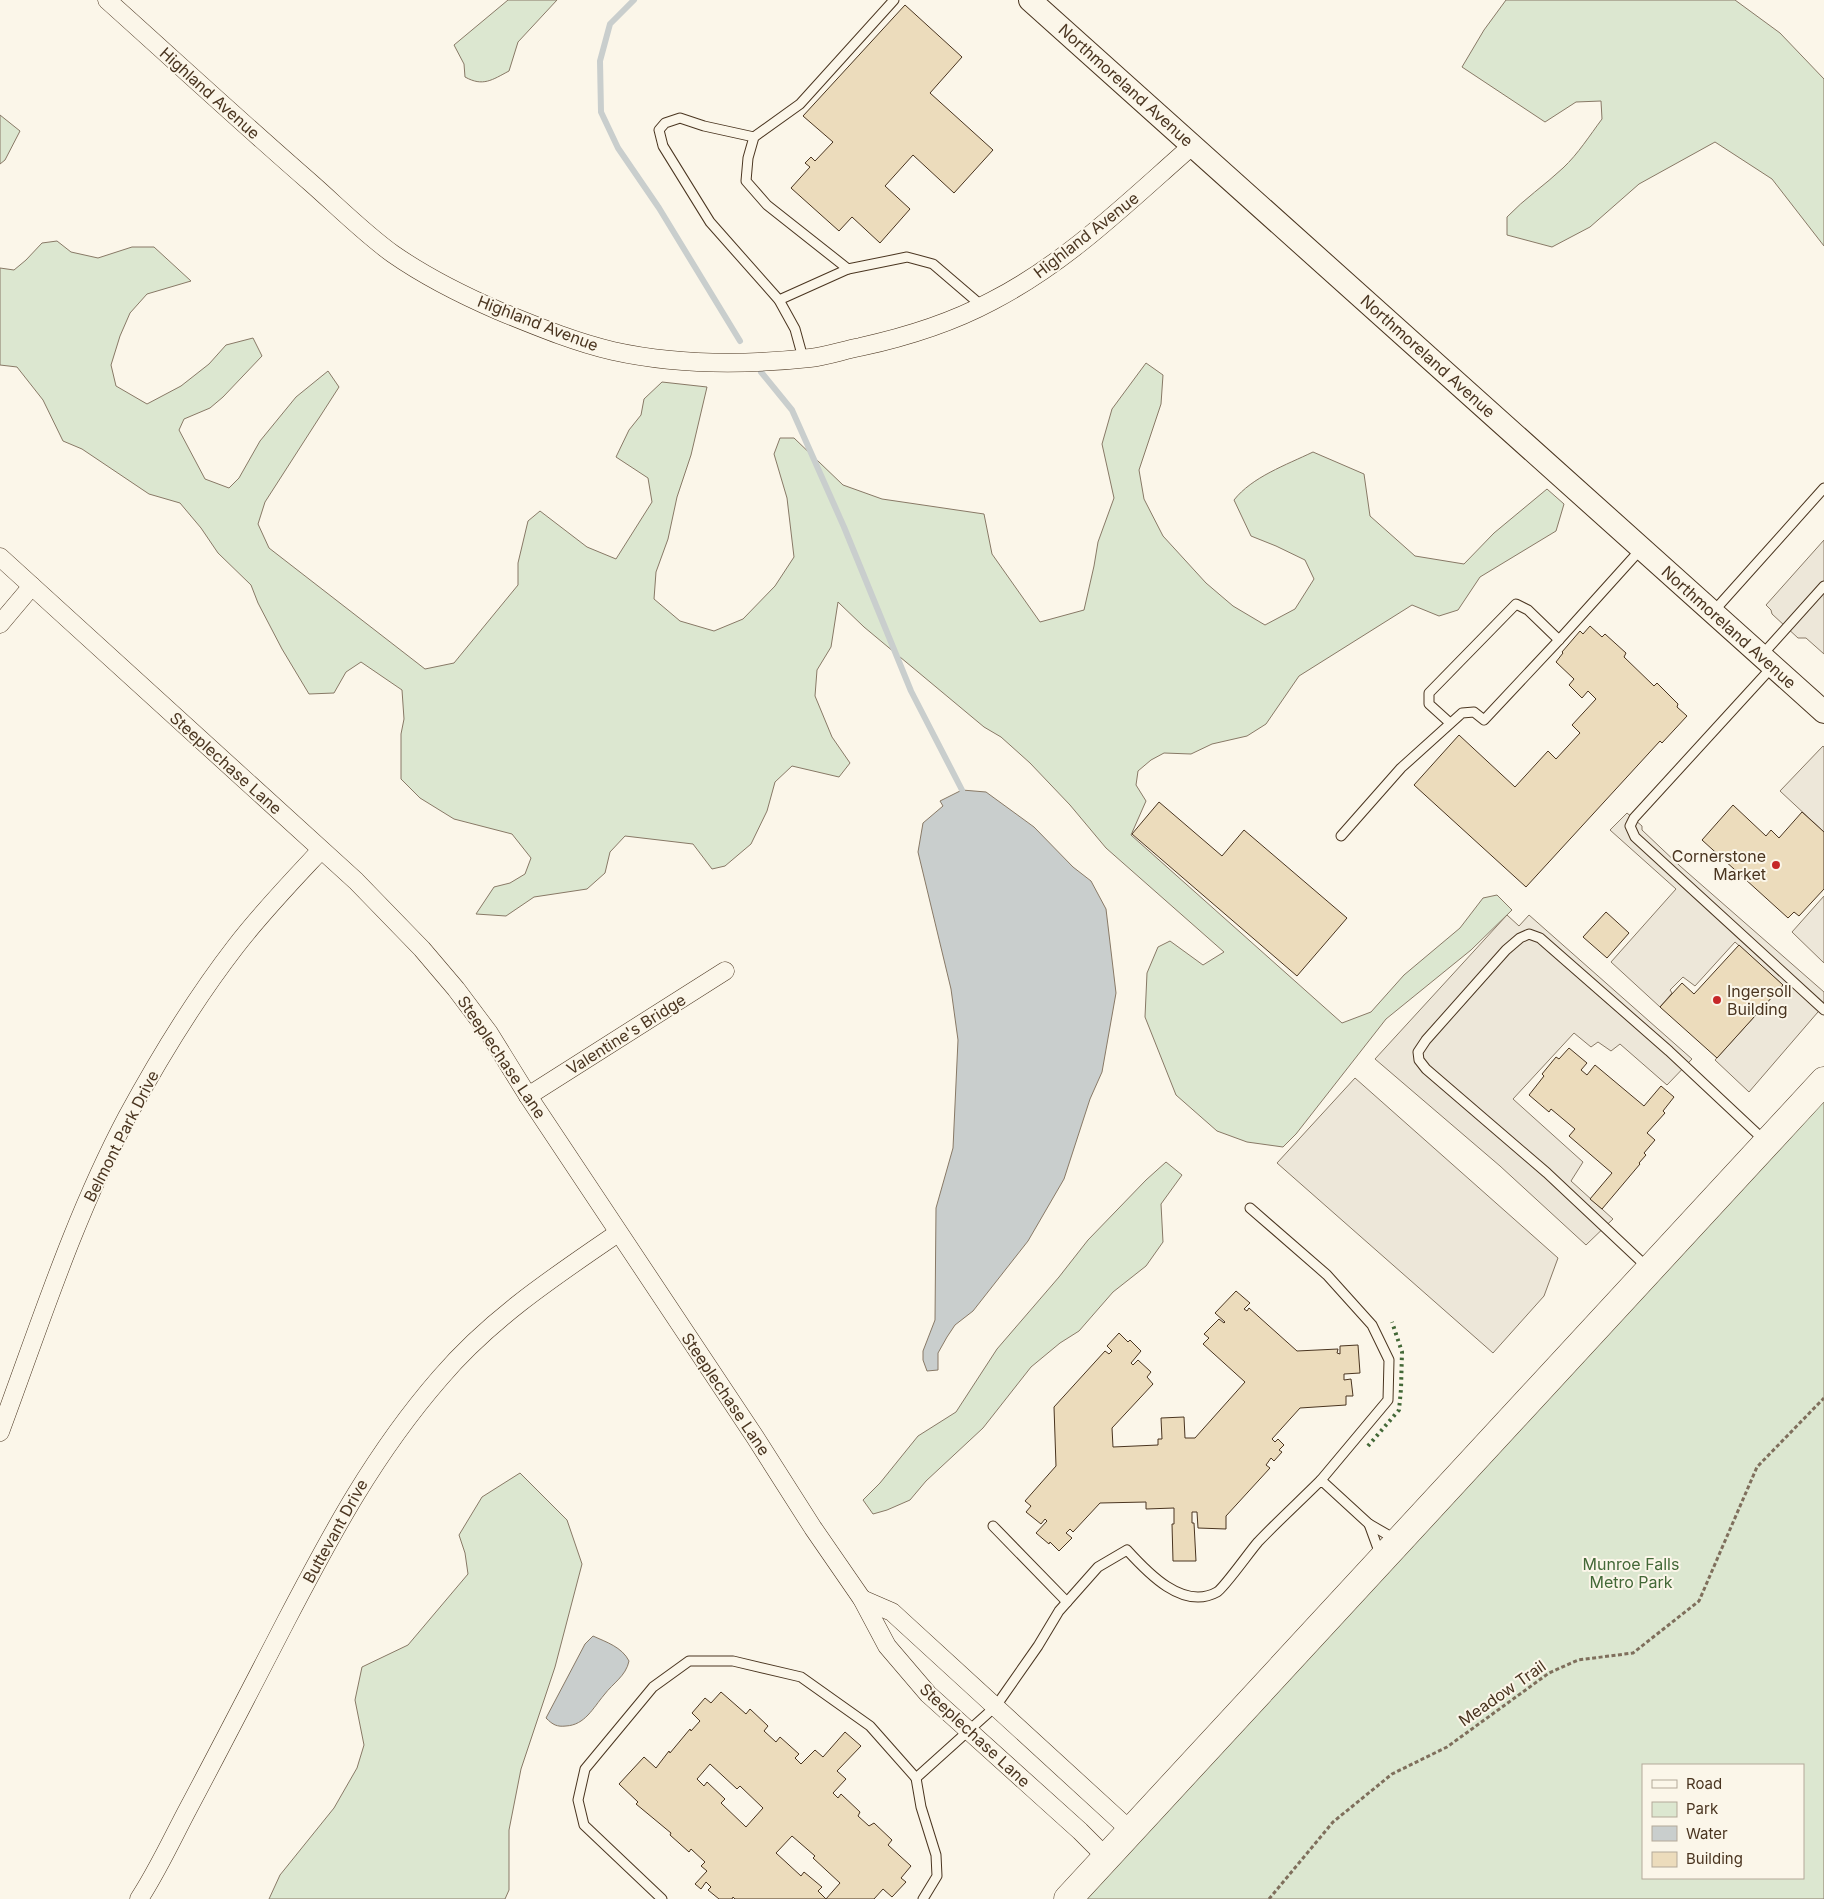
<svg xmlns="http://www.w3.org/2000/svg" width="1824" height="1899" font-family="Inter,sans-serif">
<rect width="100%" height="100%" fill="#fbf6e9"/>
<g fill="#dce7d0" stroke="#887966" fill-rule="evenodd">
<path d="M508,0H557L518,42L509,71C492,80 483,87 465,77L464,64L454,45Z"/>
<path d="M1506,0H1735L1780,33L1824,79V246L1772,179L1715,142L1639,184L1590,227L1552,247L1507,235V217C1524,199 1545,185 1563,168C1578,154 1590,135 1602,119L1601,101L1576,102L1545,122L1462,67L1484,30Z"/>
<polygon points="0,115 20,131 5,160 0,164"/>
<path d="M57,241L71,252L98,258L132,247H154L191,281L147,294L130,313L120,336L111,365L116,386L147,404L181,386L209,364L226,345L253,338L262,356L223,397L210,408L184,419L179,430L205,479L229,488L239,478L260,441L296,397L328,371L339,387L265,502L258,524L269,548L425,669L454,663L518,585V563L528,521L540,511L587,547L616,559L652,502L648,478L616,457L629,430L641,415L644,399L662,382L707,387L691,455L677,497L668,539L656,572L654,599L680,621L714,631L743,619L775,586L794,557L787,498L774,454L780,438H794L843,485L882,499L984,514L992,554L1040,622L1084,610L1094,566L1098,542L1114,498L1102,444L1112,409L1146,363L1163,375L1161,404L1139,470L1144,499L1163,536L1206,583L1233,606L1265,625L1295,609L1314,579L1305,560L1276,546L1251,536L1234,500C1252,477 1286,465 1313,452L1364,474L1370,516L1415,556L1464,564L1494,533L1547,489L1564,504L1556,531L1480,577L1458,610L1439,616L1412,605L1299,676L1266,724L1247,736L1212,744L1191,754L1164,753L1151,760L1138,771L1136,785L1146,801L1131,835L1342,1023L1371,1012L1404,975L1460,928L1483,898L1497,895L1512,910L1471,950L1386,1019L1296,1134L1283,1147L1247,1142L1217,1131L1176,1095L1145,1017L1147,973L1158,947L1170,941L1203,965L1224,952L1106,848L1070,805L1030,763L1001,737L984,727L864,627L838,602L831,647L817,670L815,696L832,737L850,763L839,777L792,766L775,782L767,811L751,844L725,866L712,869L693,844L625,836L610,852L605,873L587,889L534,897L506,916L476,914L494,887L510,883L525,874L531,858L512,834L454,819L420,798L401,779V734L404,719L402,690L361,662L346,672L334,693L309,694L282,649L258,603L251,585L218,553L201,528L180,503L149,494L82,449L63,441L43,400L17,367L0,365V268L14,270L26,260L42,243Z"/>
<path d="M1824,1081V1899H1068ZM1643,1765H1803V1878H1643Z"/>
<polygon points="1166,1162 1182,1175 1161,1204 1163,1242 1146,1266 1113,1292 1079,1331 1060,1343 1031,1367 983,1428 926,1481 910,1500 887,1510 873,1514 863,1500 880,1483 918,1436 956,1412 997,1349 1059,1277 1088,1240 1146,1180"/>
<polygon points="520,1473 567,1520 582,1564 555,1667 521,1769 509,1830 509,1890 505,1899 269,1899 280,1875 334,1808 357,1768 364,1745 355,1700 362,1667 408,1645 468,1574 465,1553 459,1535 482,1497"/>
</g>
<g fill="#ede7d9" stroke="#887966">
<polygon points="1824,540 1824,654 1806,638 1798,638 1772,614 1771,610 1766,605"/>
<polygon points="1823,746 1824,747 1824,832 1780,791"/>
<polygon points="1627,813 1642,826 1642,830 1680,866 1824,992 1824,1005 1749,1092 1715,1060 1783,985 1735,942 1695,986 1683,977 1670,990 1672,993 1660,1007 1611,962 1676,889 1610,830"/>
<polygon points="1824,896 1824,963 1792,932"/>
<polygon points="1507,915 1519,926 1529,915 1692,1059 1667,1085 1620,1044 1611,1051 1598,1042 1591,1047 1574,1033 1513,1099 1583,1162 1571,1181 1613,1219 1586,1245 1500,1166 1375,1059"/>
<polygon points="1355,1078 1558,1258 1544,1296 1493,1353 1277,1163"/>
</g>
<g fill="#c9cecd" stroke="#887966">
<polygon points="962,790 986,792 1034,827 1073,867 1091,881 1106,909 1116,993 1102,1072 1090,1099 1064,1179 1028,1241 973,1311 955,1325 947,1337 938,1353 938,1370 927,1371 923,1360 923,1351 935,1320 936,1208 953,1148 958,1040 951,989 918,852 923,823 943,806 940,801"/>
<path d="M593,1636C606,1642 622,1647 629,1661C626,1676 613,1683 604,1695C593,1708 585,1725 566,1726C557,1727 553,1725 546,1718L585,1644Z"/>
</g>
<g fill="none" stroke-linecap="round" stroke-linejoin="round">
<g stroke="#c9cecd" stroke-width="6">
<polyline points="634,0 610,24 600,61 601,112 618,148 659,208 740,341"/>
<polyline points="761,372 792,410 844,527 911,691 962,790"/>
</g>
</g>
<g fill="#ecdcbc" stroke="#4a3520" fill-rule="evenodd">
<polygon points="905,5 962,57 930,93 993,150 954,193 913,155 885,186 910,209 880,243 852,217 839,231 791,188 810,167 805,163 811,157 815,161 833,142 803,116"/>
<polygon points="1590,626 1602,637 1605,634 1626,653 1624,657 1654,686 1657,683 1678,704 1677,707 1687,716 1662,743 1660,741 1526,887 1414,785 1459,735 1515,787 1548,751 1556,759 1580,733 1572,725 1596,699 1588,691 1582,698 1569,685 1574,679 1556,662 1563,653 1562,652 1580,631 1583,634"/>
<polygon points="1159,802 1222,856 1244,830 1347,918 1297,976 1132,834"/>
<polygon points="1733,805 1766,836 1771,830 1779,838 1802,812 1824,832 1824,889 1799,916 1794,912 1788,918 1702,840"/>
<polygon points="1606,912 1629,933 1607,958 1583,937"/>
<polygon points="1739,945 1783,985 1717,1058 1660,1007 1682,983 1694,994"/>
<polygon points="1569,1048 1587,1063 1581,1070 1587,1075 1595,1065 1644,1106 1661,1086 1674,1097 1663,1111 1665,1113 1647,1133 1655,1140 1644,1153 1646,1155 1639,1163 1640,1164 1602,1209 1590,1199 1612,1173 1569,1136 1575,1129 1551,1109 1549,1112 1529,1095 1544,1076 1542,1074 1556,1057 1559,1059"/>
<polygon points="1236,1291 1250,1303 1244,1309 1247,1311 1249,1308 1297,1351 1338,1349 1337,1353 1340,1354 1340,1346 1358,1345 1360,1373 1344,1374 1344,1380 1351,1379 1353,1396 1346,1396 1346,1405 1300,1408 1272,1439 1275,1442 1278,1439 1284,1445 1279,1450 1282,1452 1274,1461 1271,1458 1266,1465 1270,1468 1226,1516 1226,1529 1198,1528 1197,1512 1192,1512 1192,1523 1194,1523 1196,1561 1173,1561 1172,1524 1174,1524 1174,1508 1146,1509 1146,1502 1100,1503 1073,1532 1070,1529 1066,1533 1072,1538 1059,1551 1050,1542 1049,1544 1036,1533 1047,1521 1045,1519 1041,1524 1026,1512 1031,1506 1025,1501 1056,1466 1054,1407 1105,1351 1109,1354 1112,1351 1107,1346 1119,1333 1128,1342 1130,1340 1141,1351 1131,1363 1133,1365 1138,1360 1151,1372 1147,1377 1153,1384 1112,1428 1113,1447 1158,1445 1158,1439 1162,1439 1161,1418 1184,1417 1185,1438 1195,1438 1245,1382 1203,1344 1209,1338 1204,1334 1219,1319 1224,1323 1225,1322 1215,1313"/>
<path d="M721,1692L746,1714L750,1709L768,1726L764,1731L776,1742L780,1737L799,1754L795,1758L801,1764L815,1750L823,1757L845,1732L861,1746L837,1771L846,1779L833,1793L838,1798L841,1794L860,1812L858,1816L869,1826L874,1823L892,1840L888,1845L911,1866L901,1878L906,1882L892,1897L883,1889L874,1899H735L733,1897L732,1899H719L708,1890L711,1887L706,1882L701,1889L695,1884L707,1871L701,1866L705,1862L691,1849L689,1852L670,1835L671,1833L636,1804L638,1802L619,1784L644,1757L656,1768L669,1751L670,1753L690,1729L691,1731L700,1721L692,1713L705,1698L711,1703ZM710,1764L737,1789L740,1786L763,1808L746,1827L721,1803L725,1799L707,1782L704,1786L697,1779ZM792,1836L815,1856L813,1858L840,1883L826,1899L818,1891L822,1887L804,1872L801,1876L776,1853Z"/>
</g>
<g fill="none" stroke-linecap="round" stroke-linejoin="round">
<defs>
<g id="service">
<polyline points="894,0 800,104 754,137 748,158 746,181 767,205 848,269 907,257 933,264 982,306"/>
<polyline points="754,137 704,126 680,118 665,123 659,130 663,146 710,222 779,300 795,329 803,358"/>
<polyline points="779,300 848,269"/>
<polyline points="1713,612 1824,488"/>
<polyline points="1762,655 1824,586"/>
<polyline points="1773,666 1634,818 1630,826 1635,837 1824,1010"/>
<polyline points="1450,723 1429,704 1429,693 1516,604 1528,610 1559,640"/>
<polyline points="1341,836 1401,768 1462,713 1474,712 1484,720 1559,640 1641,549"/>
<polyline points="1250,1208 1327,1275 1372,1325 1389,1360 1388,1400 1321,1480"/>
<polyline points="1647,1267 1547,1173 1426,1069 1419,1060 1418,1052 1426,1040 1506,950 1520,938 1529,934 1540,938 1669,1051 1765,1141"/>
<polyline points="1369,1524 1380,1554"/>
<polyline points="993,1526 1067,1602"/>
<polyline points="916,1778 921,1807 936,1855 937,1876 923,1899"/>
<path d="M662,1899L584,1825L578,1800L585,1769L653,1687L689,1661H733L801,1677L870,1726L916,1778L996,1706L1038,1646L1059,1611L1098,1567L1127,1550C1147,1572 1183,1611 1217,1592C1224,1588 1250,1551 1258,1542C1278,1521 1300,1501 1321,1480L1369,1524L1395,1539"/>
</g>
<g id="minor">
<path d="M107,0C175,61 242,123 311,183C336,205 365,234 393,254C426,277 462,295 499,311C536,326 574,342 613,351C676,365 746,365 810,358C827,356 844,350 860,347C906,337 949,324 992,301C1068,262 1129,201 1193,145"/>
<polyline points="0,557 356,881 422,949 456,989 489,1033 528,1096 755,1437 813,1528 862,1599 887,1646 928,1694 1080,1831 1106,1857"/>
<polyline points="0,624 32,586"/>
<polyline points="528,1096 725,971"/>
<path d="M0,1432C39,1327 74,1217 127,1117C159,1058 195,999 236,946C262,912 292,881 321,850"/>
<polyline points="862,1599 892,1612 1131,1831"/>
<path d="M139,1899C158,1870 173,1837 189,1807C222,1745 254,1683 286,1621C332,1533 374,1454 440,1378C490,1319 555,1276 618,1233"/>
</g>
<polyline id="tertiary" points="1030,0 1824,712"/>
<polyline id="primary" points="1068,1899 1824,1081"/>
</defs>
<use href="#service" stroke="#4a3520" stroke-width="11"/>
<use href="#minor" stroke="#4a3520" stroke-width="19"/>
<use href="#tertiary" stroke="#4a3520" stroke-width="24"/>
<use href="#primary" stroke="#4a3520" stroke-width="29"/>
<polyline stroke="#7f6f5c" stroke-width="3" stroke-dasharray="4 2.5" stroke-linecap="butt" points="1269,1899 1333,1822 1392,1774 1447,1747 1549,1673 1578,1660 1633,1653 1699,1601 1757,1467 1824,1398"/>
<use href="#service" stroke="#fbf6e9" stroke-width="9"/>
<use href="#minor" stroke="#fbf6e9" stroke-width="18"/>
<use href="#tertiary" stroke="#fbf6e9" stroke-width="22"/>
<use href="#primary" stroke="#fbf6e9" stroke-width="28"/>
<polyline stroke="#436837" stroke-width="4" stroke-dasharray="2.5 4" stroke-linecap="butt" points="1368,1446 1399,1410 1401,1389 1402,1352 1392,1322"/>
</g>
<g fill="#c62828" stroke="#fbf6e9" stroke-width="2">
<circle cx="1776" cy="865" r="5"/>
<circle cx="1717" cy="1000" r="5"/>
</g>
<g text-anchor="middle" stroke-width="4" stroke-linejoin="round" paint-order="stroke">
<g font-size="16" fill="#4a3520" stroke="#fbf6e9">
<text transform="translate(1126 85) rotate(42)" y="6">Northmoreland Avenue</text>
<text transform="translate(210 93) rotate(42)" y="6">Highland Avenue</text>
<text transform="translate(1086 235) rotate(-38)" y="6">Highland Avenue</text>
<text transform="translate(538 323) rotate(21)" y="6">Highland Avenue</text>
<text transform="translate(1428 356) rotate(42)" y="6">Northmoreland Avenue</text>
<text transform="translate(1729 627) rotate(42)" y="6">Northmoreland Avenue</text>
<text transform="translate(226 763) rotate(42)" y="6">Steeplechase Lane</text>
<text transform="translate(626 1034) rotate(-32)" y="6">Valentine's Bridge</text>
<text transform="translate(502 1057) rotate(56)" y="6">Steeplechase Lane</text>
<text transform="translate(121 1136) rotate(-63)" y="6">Belmont Park Drive</text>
<text transform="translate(726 1394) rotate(56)" y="6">Steeplechase Lane</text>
<text transform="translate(335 1531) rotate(-61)" y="6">Buttevant Drive</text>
<text transform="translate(1502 1693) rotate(-35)" y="6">Meadow Trail</text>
<text transform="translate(975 1735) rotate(43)" y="6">Steeplechase Lane</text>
</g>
<g font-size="16" fill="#4a3520" stroke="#fbf6e9" text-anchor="end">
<text x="1766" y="862">Cornerstone<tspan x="1766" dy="18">Market</tspan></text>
<text x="1727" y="997" text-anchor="start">Ingersoll<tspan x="1727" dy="18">Building</tspan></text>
</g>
<g font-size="16" fill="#436837" stroke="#fbf6e9">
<text x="1631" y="1570">Munroe Falls<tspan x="1631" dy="18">Metro Park</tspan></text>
</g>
</g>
<rect x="1642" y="1764" width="162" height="115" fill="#fbf6e9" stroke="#b4a999"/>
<rect x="1652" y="1780" width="25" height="8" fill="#fbf6e9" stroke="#b4a999"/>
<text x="1686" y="1789" font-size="15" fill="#4a3520">Road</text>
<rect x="1652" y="1802" width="25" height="15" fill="#dce7d0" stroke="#b4a999"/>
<text x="1686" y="1814" font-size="15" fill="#4a3520">Park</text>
<rect x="1652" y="1826" width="25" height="15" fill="#c9cecd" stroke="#b4a999"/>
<text x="1686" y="1839" font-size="15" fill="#4a3520">Water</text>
<rect x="1652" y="1852" width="25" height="15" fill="#ecdcbc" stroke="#b4a999"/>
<text x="1686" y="1864" font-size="15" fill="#4a3520">Building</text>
</svg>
